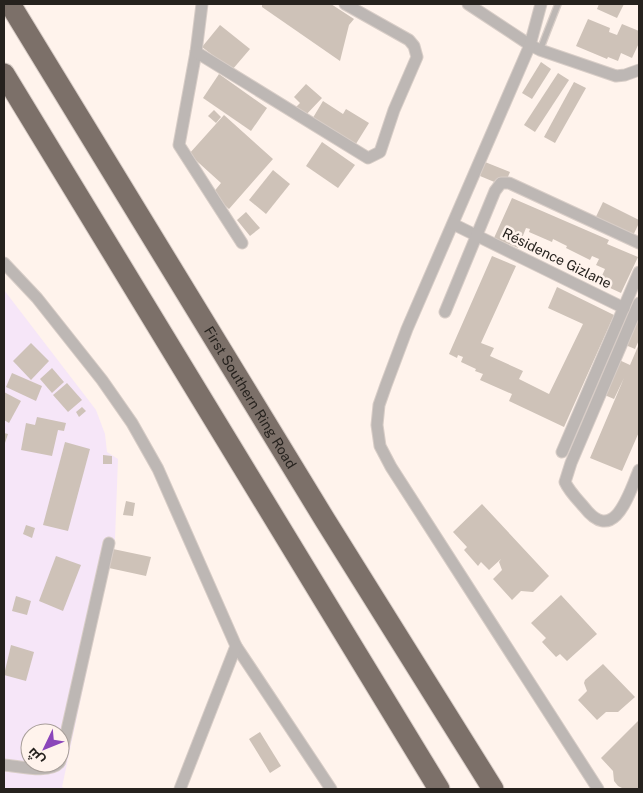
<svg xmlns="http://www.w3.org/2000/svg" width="643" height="793" font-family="'Public Sans',Cairo,sans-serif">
<rect width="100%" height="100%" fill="#fff3ec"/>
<path fill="#f6e6f8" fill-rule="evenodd" d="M4,290L96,410L105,434L107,452L118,459L115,539L62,787L66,789H4ZM30,733H60V763H30Z"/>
<g fill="#cec2b8">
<polygon points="262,4 331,4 354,19 349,25 340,61 262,7"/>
<polygon points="599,4 624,4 617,18 597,9"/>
<polygon points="588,19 610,28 609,32 617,35 622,24 639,31 639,43 632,58 621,53 618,61 608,57 607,59 576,46"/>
<polygon points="220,25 250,49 232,70 202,47"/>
<polygon points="541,62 551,69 532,99 522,93"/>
<polygon points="558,73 569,80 535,132 524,125"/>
<polygon points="219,74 267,108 251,131 203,98"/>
<polygon points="574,82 586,88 555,143 544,137"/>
<polygon points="306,84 322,98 304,117 295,108 300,103 294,97"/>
<polygon points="323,101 343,114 346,109 369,123 354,147 311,121"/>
<polygon points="214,110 221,117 216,123 208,116"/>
<polygon points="224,115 273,159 229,209 212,194 221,183 189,154"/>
<polygon points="322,142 355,165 338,188 306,166"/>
<polygon points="485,162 510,172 504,186 480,176"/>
<polygon points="273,170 290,184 266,214 249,200"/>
<polygon points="512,198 609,240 607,244 638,257 621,293 608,287 609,284 600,280 605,269 596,265 599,259 592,256 590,260 566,248 567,246 553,239 552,242 529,232 530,229 526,228 518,248 494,238"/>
<polygon points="603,202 639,220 639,223 630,242 593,223"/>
<polygon points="246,212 260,228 250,236 237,220"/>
<polygon points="492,256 516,266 481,343 494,348 490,356 523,371 519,379 549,394 583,324 548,308 557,287 614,315 564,427 509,401 512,394 480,380 483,374 475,371 476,369 461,362 463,357 458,355 457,358 449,354"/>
<polygon points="627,303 639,308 639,340 635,349 611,339"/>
<polygon points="31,343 49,361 31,380 13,361"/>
<polygon points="639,344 639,432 622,471 590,458 624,378 614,399 588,388 604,353 630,365"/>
<polygon points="52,368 64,382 52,393 40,379"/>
<polygon points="12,373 42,386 36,401 6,387"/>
<polygon points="67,383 82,400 68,412 53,395"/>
<polygon points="4,392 21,401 9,423 4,420"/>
<polygon points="82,407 86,411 79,417 76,412"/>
<polygon points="37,417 66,423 64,431 58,430 52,456 21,450 26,423 35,425"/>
<polygon points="4,433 8,434 4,446"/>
<polygon points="65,442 90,449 68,531 43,525"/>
<polygon points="103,455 112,456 112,464 103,464"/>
<polygon points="126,501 135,503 133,516 123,515"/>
<polygon points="482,504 549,576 533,592 521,591 512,600 493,579 502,570 499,562 501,559 489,570 481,562 478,566 464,550 467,547 453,532"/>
<polygon points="26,525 35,528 32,538 23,534"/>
<polygon points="113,549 151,557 146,576 109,568"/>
<polygon points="56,556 81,565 63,611 39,601"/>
<polygon points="561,595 597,634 567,661 560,654 556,657 542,642 546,638 531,623"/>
<polygon points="16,596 31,601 27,615 12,611"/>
<polygon points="11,645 34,652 26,681 4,675"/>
<polygon points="603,664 635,697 618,712 606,712 597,720 578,700 587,691 584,683 585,680"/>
<polygon points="639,720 639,789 624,789 618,786 614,781 613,771 601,758"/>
<polygon points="260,732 281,766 270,773 249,739"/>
</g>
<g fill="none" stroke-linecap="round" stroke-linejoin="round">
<defs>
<polyline id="lane" points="540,50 558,4"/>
<g id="street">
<polyline points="202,4 196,52 179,145 242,243"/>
<polyline points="468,4 530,45 540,50 616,76 625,75 639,70"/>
<polyline points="541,4 530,45 407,329 386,385 379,405 377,425 380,446 391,467 598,789"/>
<polyline points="196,52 368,158 380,152 394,110 417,57 414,46 409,40 345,4"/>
<polyline points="453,224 624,308"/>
<polyline points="4,263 37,298 102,380 132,423 158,469 236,646 331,789"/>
<path d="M639,303L571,463L565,482C569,491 577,499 584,507C614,546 629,494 639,470"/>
<polyline points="445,312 495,191 501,183 509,183 639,243"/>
<polyline points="562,452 639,272"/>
<polyline points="60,761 109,543"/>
<path d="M4,765C19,766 49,774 59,763"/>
<polyline points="180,789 236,646"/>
</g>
<g id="highway">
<path id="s1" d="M10,4L325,520L493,789"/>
<polyline points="4,74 439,789"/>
</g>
</defs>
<use href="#lane" stroke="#d8cdc7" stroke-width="8"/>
<use href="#street" stroke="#d8cdc7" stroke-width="13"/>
<use href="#highway" stroke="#d8cdc7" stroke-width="23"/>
<use href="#lane" stroke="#bdb7b4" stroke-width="5.5"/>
<use href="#street" stroke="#bdb7b4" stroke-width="11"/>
<use href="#highway" stroke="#7c7069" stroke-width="21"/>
</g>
<g text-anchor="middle" stroke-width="5" stroke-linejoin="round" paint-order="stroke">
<g font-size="14" fill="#26221e" stroke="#fff3ec">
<text transform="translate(557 258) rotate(26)" y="5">Résidence Gizlane</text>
<text dy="5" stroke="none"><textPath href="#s1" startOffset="461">First Southern Ring Road</textPath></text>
</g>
</g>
<rect width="643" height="793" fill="none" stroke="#26221e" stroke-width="10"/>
<g transform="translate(45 748) rotate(227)"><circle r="24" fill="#fff3ec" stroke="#a89f9a"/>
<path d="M0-4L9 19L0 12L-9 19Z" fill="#8b46ba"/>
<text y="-8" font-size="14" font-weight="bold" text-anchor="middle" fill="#26221e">ش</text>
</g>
</svg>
